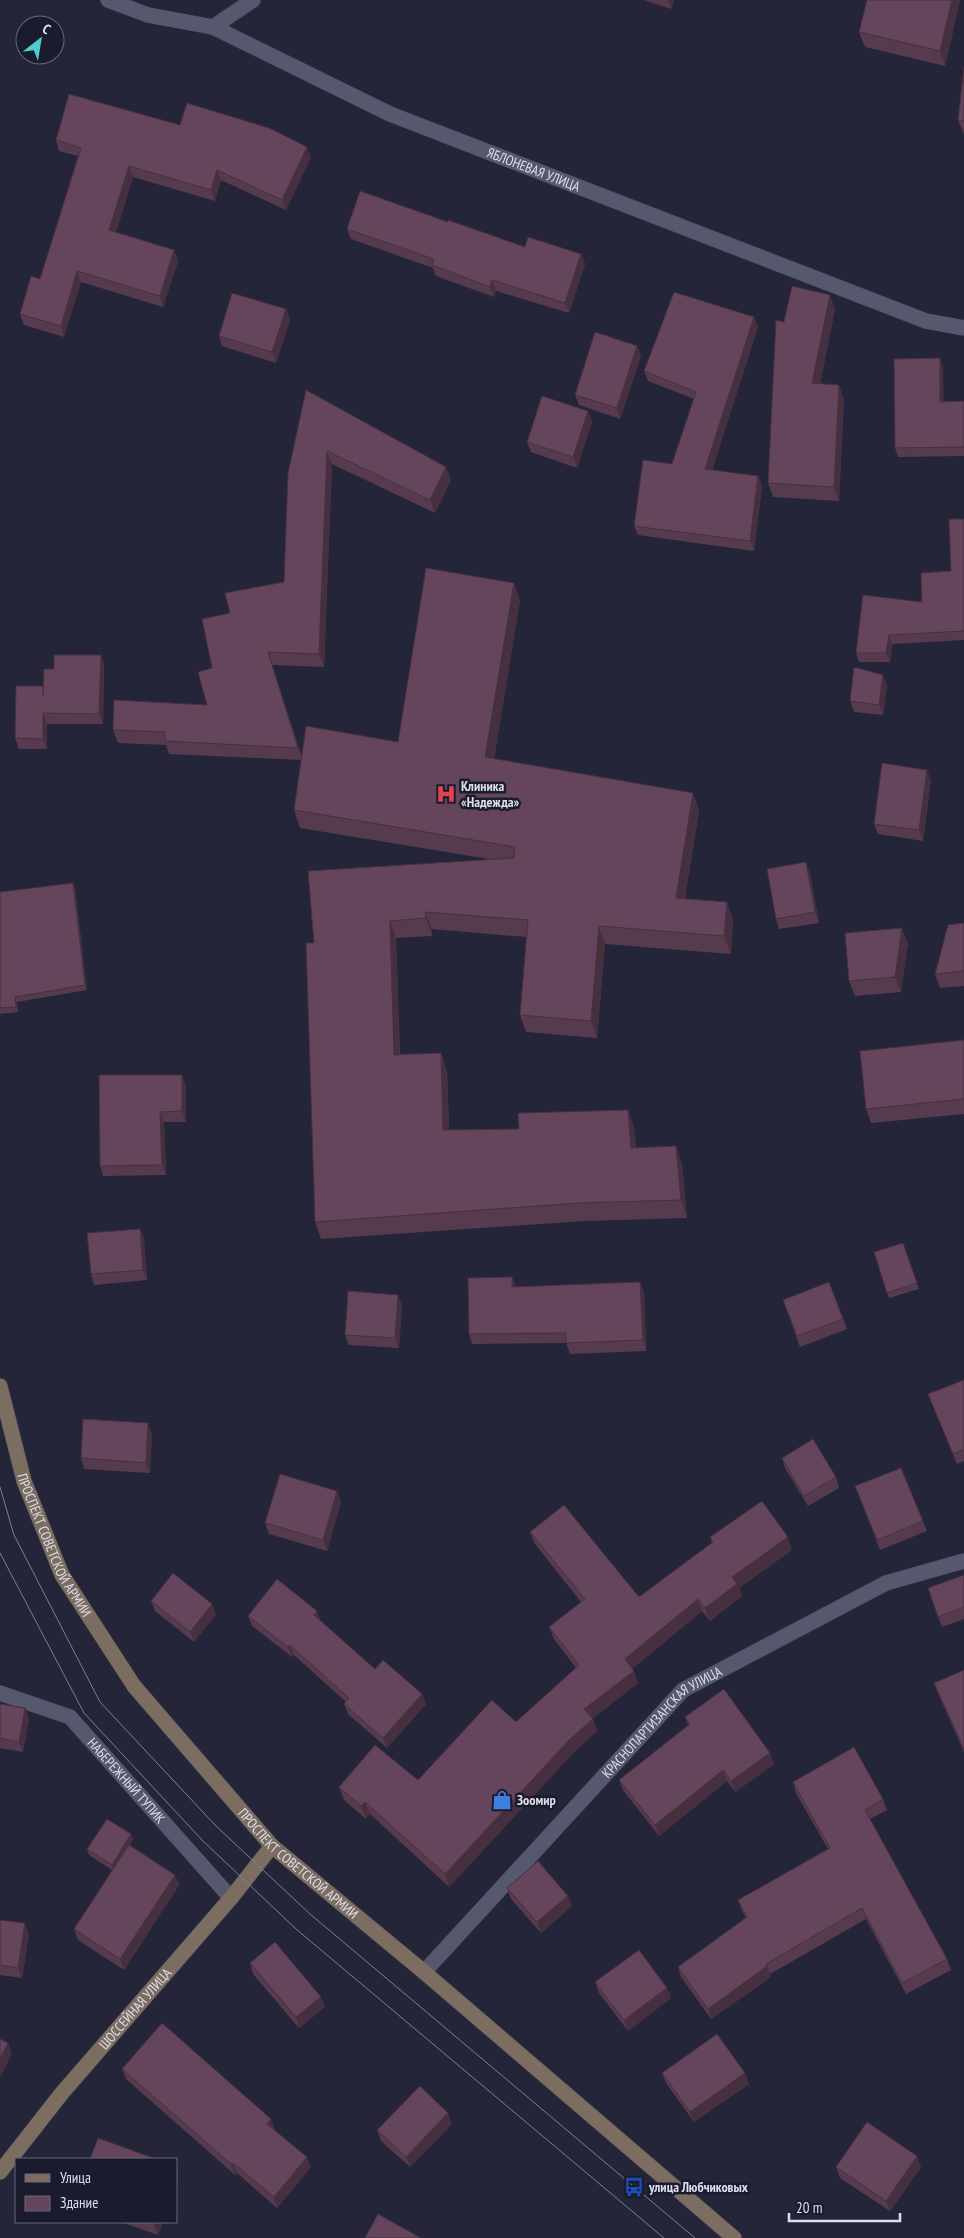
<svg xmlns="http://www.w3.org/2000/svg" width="964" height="2238" font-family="'PT Sans Narrow',sans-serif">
<rect width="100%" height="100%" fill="#242538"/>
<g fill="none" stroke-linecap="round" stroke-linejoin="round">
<defs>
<g id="street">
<path id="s1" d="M108,0L148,15L213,27L390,114L926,321L964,328"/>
<polyline points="213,27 253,0"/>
<path id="s2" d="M0,1693L70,1717L231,1898"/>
<path id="s3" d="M424,1972L683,1690L886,1583L964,1561"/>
</g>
<g id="secondary">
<path id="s4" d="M0,1386L24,1481L62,1575L134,1686L272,1846L424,1972L734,2238"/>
<path id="s5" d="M0,2172L62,2093L231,1898L272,1846"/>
</g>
</defs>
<use href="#street" stroke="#404050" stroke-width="16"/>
<use href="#secondary" stroke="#404050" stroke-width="16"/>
<use href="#street" stroke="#56586e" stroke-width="15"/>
<use href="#secondary" stroke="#7c6d61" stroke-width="15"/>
<g stroke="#7e7f8f" stroke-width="1">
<polyline points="0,1487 14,1535 100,1702 216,1826 310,1914 695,2238"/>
<polyline points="0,1553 84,1713 202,1840 296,1929 664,2238"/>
</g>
</g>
<g fill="#563b4f">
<polygon points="644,0 674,0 671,9"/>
<polygon points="867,0 960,0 945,66 865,47 859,32"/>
<polygon points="964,67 964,134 958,120"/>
<polygon points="180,125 311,157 286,210 221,180 215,201 133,177 116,232 174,250 178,261 163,307 81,282 64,337 24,325 20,314 40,279 78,156 59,151 56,140"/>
<polygon points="448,222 525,247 581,254 585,264 569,313 496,291 494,297 436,276 433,268 351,239 347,229"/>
<polygon points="286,309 290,320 276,363 222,346 219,336"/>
<polygon points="835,309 820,384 844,399 839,501 773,497 768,483 784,322"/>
<polygon points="754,317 758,327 712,470 758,476 762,486 754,551 638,535 634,526 672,464 694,399 648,381 644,371"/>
<polygon points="641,356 620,419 579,405 575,395"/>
<polygon points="943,367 943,401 964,401 964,456 898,457 895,448"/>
<polygon points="306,390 451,480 435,513 332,464 324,667 272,665 302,757 398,742 520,600 494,759 693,793 699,811 685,898 733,919 731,954 605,944 597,1038 526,1032 520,1015 526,937 432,929 432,936 396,938 400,1054 441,1053 447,1071 449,1130 519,1129 628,1110 634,1128 636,1147 682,1163 687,1218 584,1221 321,1239 315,1222 314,943 489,859 300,828 294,810 301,760 169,754 166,745 118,743 113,730 207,705 212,668 230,613 284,582"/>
<polygon points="588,411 592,422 577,468 531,452 527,442"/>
<polygon points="964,519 964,640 892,644 890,662 859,662 856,653 922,602 951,571"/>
<polygon points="101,655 104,666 103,724 47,724 47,749 19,749 15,738 54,669"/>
<polygon points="887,685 883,715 854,712 850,701"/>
<polygon points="931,780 923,841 878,834 874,824"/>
<polygon points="810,873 819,923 779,929 776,919"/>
<polygon points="73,883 75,889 87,990 17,1002 18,1012 0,1014 0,892"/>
<polygon points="964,923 964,986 940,988 935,974"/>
<polygon points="908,943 901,992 855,996 849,981"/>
<polygon points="964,1040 964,1114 871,1123 866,1109"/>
<polygon points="186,1085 186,1122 164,1122 166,1175 103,1176 100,1166"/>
<polygon points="140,1229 144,1239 147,1280 94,1285 91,1274"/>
<polygon points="903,1243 919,1289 889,1298 874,1252"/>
<polygon points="512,1277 516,1287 640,1282 644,1293 646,1351 570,1354 566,1343 472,1344 469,1334"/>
<polygon points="829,1282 847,1329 800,1347 783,1300"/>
<polygon points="402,1305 399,1348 349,1345 345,1335"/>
<polygon points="964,1380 964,1461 957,1464 928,1394"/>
<polygon points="152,1434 150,1473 84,1469 81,1458"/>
<polygon points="782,1458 836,1477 839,1488 808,1506 785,1468"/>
<polygon points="855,1486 923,1521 927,1531 880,1550"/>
<polygon points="337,1491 341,1502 327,1551 269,1534 265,1523"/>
<polygon points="530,1532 639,1597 712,1543 710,1537 792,1550 739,1588 742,1596 710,1621 702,1611 632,1669 638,1683 593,1718 597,1731 575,1751 449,1887 370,1814 366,1819 344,1800 339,1787 418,1780 516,1722 576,1668 554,1639 549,1627 581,1602 535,1544"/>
<polygon points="964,1575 964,1619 942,1627 928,1588"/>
<polygon points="151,1601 216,1614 194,1642 155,1611"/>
<polygon points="248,1616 320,1621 375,1669 422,1694 426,1704 387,1748 348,1714 344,1704 346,1702 294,1655 292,1657 252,1626"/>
<polygon points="964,1670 964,1752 940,1698 934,1683"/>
<polygon points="0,1704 25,1708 29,1719 23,1752 0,1748"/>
<polygon points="685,1717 774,1764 735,1792 727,1781 659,1836 623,1790 619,1780 688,1725"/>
<polygon points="793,1782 883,1799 887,1810 870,1819 947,1959 951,1970 906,1994 866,1919 770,1974 771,1977 711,2019 681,1977 678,1967 746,1918 742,1911 738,1900 828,1849 796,1793"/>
<polygon points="131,1834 133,1839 130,1845 175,1875 179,1885 124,1970 78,1940 74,1929 112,1870 89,1855 87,1849"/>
<polygon points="507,1888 568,1896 572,1906 541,1933 511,1899"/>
<polygon points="0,1920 29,1934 22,1978 0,1975"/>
<polygon points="250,1963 325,2007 299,2028 253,1974"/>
<polygon points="595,1982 667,1988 671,1998 628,2031 599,1993"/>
<polygon points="122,2069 271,2119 275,2130 311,2167 277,2208 237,2173 235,2175 126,2079"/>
<polygon points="662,2073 749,2084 694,2122 666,2083"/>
<polygon points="452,2124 410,2167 381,2141 377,2130"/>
<polygon points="836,2167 921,2167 890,2211 840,2178"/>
<polygon points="121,2222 163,2222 158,2235"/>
</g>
<g fill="#463040">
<polygon points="668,0 674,0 671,9"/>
<polygon points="952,0 960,0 945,66 940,51"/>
<polygon points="307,147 311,157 286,210 282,200"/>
<polygon points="129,166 133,177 113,241 109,230"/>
<polygon points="217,170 221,180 215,201 211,190"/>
<polygon points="174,250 178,261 163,307 160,296"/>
<polygon points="581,254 585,264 569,313 565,303"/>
<polygon points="77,271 81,282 64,337 61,326"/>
<polygon points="492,280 496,291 494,297 490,287"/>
<polygon points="830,295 835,309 817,397 812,383"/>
<polygon points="286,309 290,320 276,363 272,352"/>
<polygon points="754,317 758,327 709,479 705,469"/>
<polygon points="637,346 641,356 620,419 617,408"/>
<polygon points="940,358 943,367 944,410 940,402"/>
<polygon points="839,385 844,399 839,501 834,487"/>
<polygon points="588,411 592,422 577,468 573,457"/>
<polygon points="327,451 332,464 324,667 319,654"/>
<polygon points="446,467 451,480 435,513 430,500"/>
<polygon points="758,476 762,486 754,551 750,541"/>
<polygon points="514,583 520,600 491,775 485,757"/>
<polygon points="889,635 892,644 890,662 886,653"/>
<polygon points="268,652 272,665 303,761 298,748"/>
<polygon points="101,655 104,666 103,724 99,714"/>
<polygon points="883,675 887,685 883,715 879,705"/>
<polygon points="43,713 47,724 47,749 43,739"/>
<polygon points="927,770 931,780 923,841 919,830"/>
<polygon points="693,793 699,811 682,915 676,898"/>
<polygon points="806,862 810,873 819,923 815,912"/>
<polygon points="73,883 75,889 87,990 85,985"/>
<polygon points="727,902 733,919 731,954 724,936"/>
<polygon points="425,912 432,929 432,936 426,918"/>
<polygon points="390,921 396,938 400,1072 394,1055"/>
<polygon points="599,926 605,944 597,1038 591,1021"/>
<polygon points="902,928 908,943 901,992 895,977"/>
<polygon points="15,997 17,1002 18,1012 16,1007"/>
<polygon points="441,1053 447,1071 450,1148 443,1130"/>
<polygon points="182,1075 186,1085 186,1122 182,1111"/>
<polygon points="628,1110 634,1128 637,1165 631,1148"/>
<polygon points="160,1112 164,1122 166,1175 162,1165"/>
<polygon points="676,1146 682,1163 687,1218 681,1200"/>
<polygon points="140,1229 144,1239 147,1280 143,1270"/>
<polygon points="512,1277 516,1288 512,1287"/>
<polygon points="640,1282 644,1293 646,1351 643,1340"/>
<polygon points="398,1295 402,1305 399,1348 395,1338"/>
<polygon points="148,1423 152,1434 150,1473 146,1463"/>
<polygon points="337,1491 341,1502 327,1551 323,1540"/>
<polygon points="788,1537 792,1550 739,1588 742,1596 710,1621 705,1608 732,1577"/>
<polygon points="698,1599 702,1611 629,1671 625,1659"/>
<polygon points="212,1604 216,1614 194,1642 190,1632"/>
<polygon points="317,1611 321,1622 314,1615"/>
<polygon points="290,1645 294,1655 292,1657 288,1647"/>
<polygon points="634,1671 638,1683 589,1721 584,1709"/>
<polygon points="422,1694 426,1704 387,1748 383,1738"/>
<polygon points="25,1708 29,1719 23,1752 19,1742"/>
<polygon points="593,1719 597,1731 575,1751 449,1887 445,1874 570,1739"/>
<polygon points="770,1753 774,1764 735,1792 731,1781"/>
<polygon points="723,1770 727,1781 659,1836 655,1825"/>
<polygon points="365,1802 370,1814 366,1819 361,1806"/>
<polygon points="131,1834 133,1839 113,1871 112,1865"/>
<polygon points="175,1875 179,1885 124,1970 120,1959"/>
<polygon points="568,1896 572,1906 541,1933 537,1922"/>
<polygon points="25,1923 29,1934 22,1978 18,1968"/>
<polygon points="767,1966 771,1977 711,2019 708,2009"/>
<polygon points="667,1988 671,1998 628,2031 624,2020"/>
<polygon points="321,1997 325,2007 299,2028 296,2017"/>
<polygon points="8,2043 12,2054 0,2078 0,2059"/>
<polygon points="745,2073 749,2084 694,2122 690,2112"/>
<polygon points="448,2113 452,2124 410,2167 406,2157"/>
<polygon points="271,2119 275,2130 271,2134 267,2124"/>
<polygon points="917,2156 921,2167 890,2211 886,2201"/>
<polygon points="307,2157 311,2167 277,2208 274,2197"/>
<polygon points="233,2163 237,2173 235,2175 231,2164"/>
<polygon points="176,2170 178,2176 176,2183"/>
<polygon points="155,2222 163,2222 158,2235 154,2224"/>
</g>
<g fill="#64455c" stroke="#463040">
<polygon points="867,0 952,0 940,51 859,32"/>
<polygon points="964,67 964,121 958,120"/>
<polygon points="69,94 180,125 187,103 269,128 307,147 282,200 217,170 211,190 129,166 109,230 174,250 160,296 77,271 61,326 20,314 31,276 40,279 81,148 56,140"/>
<polygon points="360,191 448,222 448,220 525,247 528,237 581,254 565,303 492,280 490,287 432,265 434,259 347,229"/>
<polygon points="792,286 830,295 812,383 839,385 834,487 768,483 776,320 784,322"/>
<polygon points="674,292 754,317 705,469 758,476 750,541 634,526 643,460 672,464 696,392 644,371"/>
<polygon points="232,293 286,309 272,352 219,336"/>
<polygon points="595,332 637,346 617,408 575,395"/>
<polygon points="940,358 940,402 964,401 964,447 895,448 894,359"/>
<polygon points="306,390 446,467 430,500 327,451 319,654 268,652 298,748 165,741 165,732 113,730 114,700 207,705 198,672 212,668 202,619 230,613 225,593 284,582 288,473"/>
<polygon points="542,396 588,411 573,457 527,442"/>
<polygon points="949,519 964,519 964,631 889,635 886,653 856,653 863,595 922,602 921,573 951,571"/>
<polygon points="426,568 514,583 485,757 693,793 676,898 727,902 724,936 599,926 591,1021 520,1015 528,920 425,912 426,918 390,921 394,1055 441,1053 443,1130 519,1129 518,1113 628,1110 631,1148 676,1146 681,1200 578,1203 315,1222 306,943 314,943 308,871 514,858 515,847 294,810 306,726 398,742"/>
<polygon points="54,655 101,655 99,714 43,713 43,739 15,738 16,686 43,686 43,695 44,669 54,669"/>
<polygon points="854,667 883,675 879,705 850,701"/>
<polygon points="882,763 927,770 919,830 874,824"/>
<polygon points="806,862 815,912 776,919 767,869"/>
<polygon points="73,883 85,985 15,997 16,1007 0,1008 0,892"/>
<polygon points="964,923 964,971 935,974 948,925"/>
<polygon points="902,928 895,977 849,981 845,933"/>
<polygon points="964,1040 964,1099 866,1109 860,1051"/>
<polygon points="99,1075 182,1075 182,1111 160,1112 162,1165 100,1166"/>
<polygon points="140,1229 143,1270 91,1274 87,1233"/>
<polygon points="903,1243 917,1283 887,1293 874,1252"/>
<polygon points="512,1277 512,1287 640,1282 643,1340 566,1343 566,1333 469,1334 468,1278"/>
<polygon points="829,1282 843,1319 797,1336 783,1300"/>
<polygon points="348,1291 398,1295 395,1338 345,1335"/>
<polygon points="964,1380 964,1449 953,1454 928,1394"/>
<polygon points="83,1419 148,1423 146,1463 81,1458"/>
<polygon points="813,1439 836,1477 804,1496 782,1458"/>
<polygon points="901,1468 923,1521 877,1540 855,1486"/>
<polygon points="280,1474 337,1491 323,1540 265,1523"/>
<polygon points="762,1501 788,1537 732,1577 737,1584 705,1608 698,1599 625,1659 634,1671 584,1709 593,1719 570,1739 445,1874 365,1802 361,1806 339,1787 375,1745 418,1780 492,1700 516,1722 579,1665 549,1627 585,1599 530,1532 564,1505 639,1597 713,1542 710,1537"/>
<polygon points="173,1573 212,1604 190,1632 151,1601"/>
<polygon points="964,1575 964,1607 938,1617 928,1588"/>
<polygon points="277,1579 317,1611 314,1615 375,1669 383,1660 422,1694 383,1738 344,1704 349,1698 290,1645 288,1647 248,1616"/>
<polygon points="964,1670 964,1749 934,1683"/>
<polygon points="724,1689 770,1753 731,1781 723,1770 655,1825 619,1780 690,1724 685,1717"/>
<polygon points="0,1704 25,1708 19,1742 0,1738"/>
<polygon points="854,1747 883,1799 865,1810 947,1959 902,1983 862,1908 766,1964 767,1966 708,2009 678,1967 747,1917 738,1900 830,1848 793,1782"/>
<polygon points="107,1819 131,1834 112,1865 87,1849"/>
<polygon points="129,1845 175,1875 120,1959 74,1929"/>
<polygon points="538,1861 568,1896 537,1922 507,1888"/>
<polygon points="0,1920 25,1923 18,1968 0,1965"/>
<polygon points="275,1942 321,1997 296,2017 250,1963"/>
<polygon points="639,1950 667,1988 624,2020 595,1982"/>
<polygon points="162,2023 271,2119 267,2124 307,2157 274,2197 233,2163 231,2164 122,2069"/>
<polygon points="717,2034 745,2073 690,2112 662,2073"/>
<polygon points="0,2039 8,2043 0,2059"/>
<polygon points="420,2086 448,2113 406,2157 377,2130"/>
<polygon points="867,2122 917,2156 886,2201 836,2167"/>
<polygon points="98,2138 156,2159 90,2159"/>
<polygon points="378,2214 421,2238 365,2238"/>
<polygon points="147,2222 155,2222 154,2224"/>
</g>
<defs>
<symbol id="hospital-bare" viewBox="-9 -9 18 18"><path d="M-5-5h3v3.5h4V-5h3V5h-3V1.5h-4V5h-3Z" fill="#e0444e" stroke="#1b1b2e" stroke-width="2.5" paint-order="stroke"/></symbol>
<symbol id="shop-bare" viewBox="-9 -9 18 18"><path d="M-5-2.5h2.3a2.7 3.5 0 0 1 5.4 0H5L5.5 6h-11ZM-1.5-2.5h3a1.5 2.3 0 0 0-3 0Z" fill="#3f7fe0" stroke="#1b1b2e" stroke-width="2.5" paint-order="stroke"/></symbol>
<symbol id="bus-bare" viewBox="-9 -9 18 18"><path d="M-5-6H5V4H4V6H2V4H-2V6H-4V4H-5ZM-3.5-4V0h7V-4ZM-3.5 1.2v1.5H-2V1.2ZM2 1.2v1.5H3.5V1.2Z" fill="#1a4fb4" stroke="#1b1b2e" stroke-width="2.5" paint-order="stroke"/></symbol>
</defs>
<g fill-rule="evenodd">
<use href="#hospital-bare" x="432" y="780" width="28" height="28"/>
<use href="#shop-bare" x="488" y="1786" width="28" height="28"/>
<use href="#bus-bare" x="620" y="2173" width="28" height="28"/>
</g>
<g text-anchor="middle" stroke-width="5" stroke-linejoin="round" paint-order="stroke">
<g font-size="14" fill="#dedfed" stroke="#1b1b2e">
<text dy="5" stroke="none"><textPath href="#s1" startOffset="460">ЯБЛОНЕВАЯ УЛИЦА</textPath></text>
<text dy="5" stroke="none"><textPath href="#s4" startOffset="169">ПРОСПЕКТ СОВЕТСКОЙ АРМИИ</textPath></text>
<text dy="5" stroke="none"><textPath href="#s3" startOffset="346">КРАСНОПАРТИЗАНСКАЯ УЛИЦА</textPath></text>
<text dy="5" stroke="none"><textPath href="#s2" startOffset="159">НАБЕРЕЖНЫЙ ТУПИК</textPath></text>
<text dy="5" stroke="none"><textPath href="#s4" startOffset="574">ПРОСПЕКТ СОВЕТСКОЙ АРМИИ</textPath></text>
<text dy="5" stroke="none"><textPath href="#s5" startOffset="212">ШОССЕЙНАЯ УЛИЦА</textPath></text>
</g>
<g font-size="14" font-weight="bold" fill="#dedfed" stroke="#1b1b2e" text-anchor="start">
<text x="461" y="791">Клиника<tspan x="461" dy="16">«Надежда»</tspan></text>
<text x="517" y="1805">Зоомир</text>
<text x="649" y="2192">улица Любчиковых</text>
</g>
</g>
<rect x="15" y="2158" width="162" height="65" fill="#1b1b2e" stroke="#69697a"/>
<rect x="25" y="2174" width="25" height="8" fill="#7c6d61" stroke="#69697a"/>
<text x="60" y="2183" font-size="15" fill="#dedfed">Улица</text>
<rect x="25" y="2196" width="25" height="15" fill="#64455c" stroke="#69697a"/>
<text x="60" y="2208" font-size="15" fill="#dedfed">Здание</text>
<g transform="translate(40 40) rotate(31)"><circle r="24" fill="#1b1b2e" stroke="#69697a"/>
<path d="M0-4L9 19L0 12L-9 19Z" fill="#52cdce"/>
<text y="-8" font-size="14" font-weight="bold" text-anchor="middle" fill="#dedfed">С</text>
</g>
<path d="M789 2213v8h111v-8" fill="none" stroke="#dedfed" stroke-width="2.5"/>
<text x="796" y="2213" font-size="15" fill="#dedfed" stroke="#1b1b2e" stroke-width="4" paint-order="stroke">20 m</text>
</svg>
